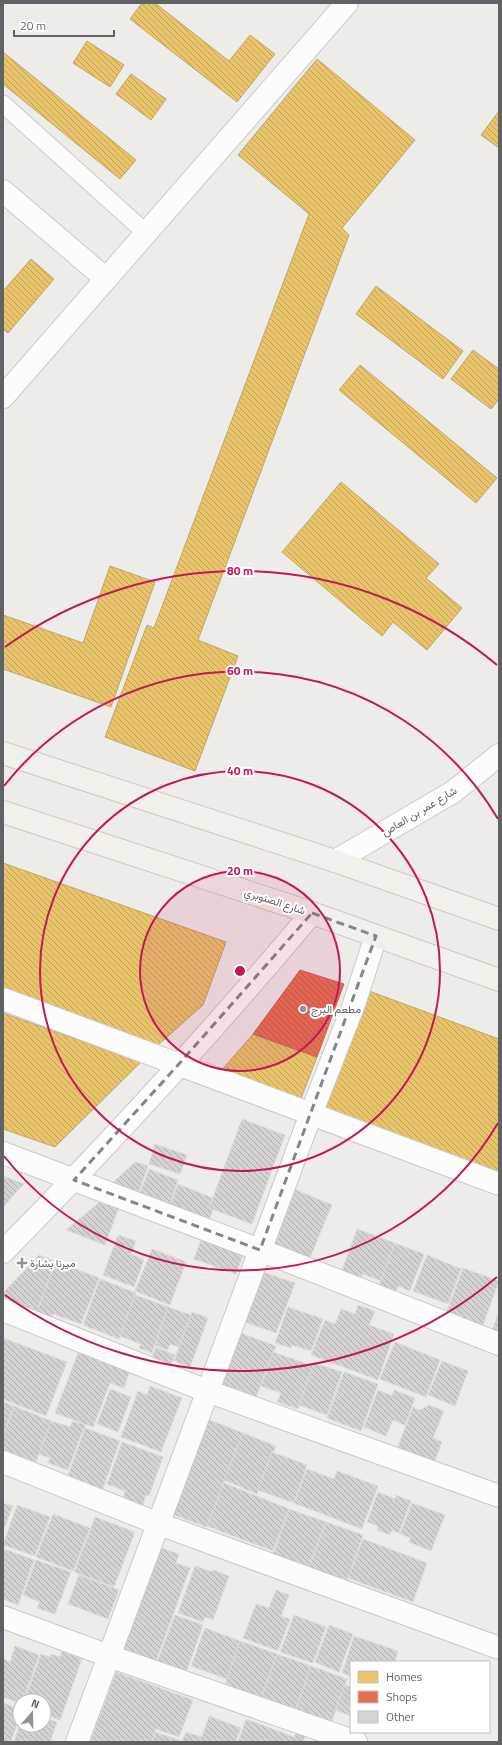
<svg xmlns="http://www.w3.org/2000/svg" width="502" height="1745" font-family="'Titillium Web',Vazirmatn,sans-serif">
<defs>
<pattern id="homes-back-hatch" width="6" height="6" patternUnits="userSpaceOnUse"><rect width="6" height="6" fill="#e9c46a"/><path d="M-1 5l2 2M0 0l6 6M5-1l2 2" fill="none" stroke="#c0a35b"/></pattern>
<pattern id="shops-back-hatch" width="6" height="6" patternUnits="userSpaceOnUse"><rect width="6" height="6" fill="#e76f51"/><path d="M-1 5l2 2M0 0l6 6M5-1l2 2" fill="none" stroke="#be5f47"/></pattern>
<pattern id="building-back-hatch" width="6" height="6" patternUnits="userSpaceOnUse"><rect width="6" height="6" fill="#d5d3d2"/><path d="M-1 5l2 2M0 0l6 6M5-1l2 2" fill="none" stroke="#b0afae"/></pattern>
</defs>
<rect width="100%" height="100%" fill="#eeece9"/>
<g fill="url(#homes-back-hatch)" stroke="#c0a769">
<polygon points="142,3 155,3 229,61 250,35 275,54 237,102 130,19"/>
<polygon points="87,41 124,65 110,87 73,63"/>
<polygon points="3,52 136,160 120,179 3,84"/>
<polygon points="317,59 415,140 342,228 349,235 198,640 238,656 195,771 105,737 147,625 154,628 309,214 238,155"/>
<polygon points="131,74 166,99 151,120 116,94"/>
<polygon points="499,111 499,148 481,135"/>
<polygon points="31,259 54,279 8,333 3,329 3,291"/>
<polygon points="376,286 463,351 443,379 356,314"/>
<polygon points="473,350 499,369 499,399 491,409 451,379"/>
<polygon points="360,365 497,478 476,503 339,390"/>
<polygon points="341,482 439,564 426,578 462,608 427,650 393,622 382,636 282,552"/>
<polygon points="110,566 155,582 111,707 3,669 3,615 83,643"/>
<polygon points="3,863 226,942 203,1005 158,1045 3,990"/>
<polygon points="369,991 499,1039 499,1178 324,1113"/>
<polygon points="3,1013 141,1062 55,1147 3,1129"/>
<polygon points="253,1034 317,1057 300,1101 220,1072"/>
</g>
<polygon fill="url(#shops-back-hatch)" stroke="#be6b57" points="300,970 344,984 317,1057 253,1034"/>
<g fill="url(#building-back-hatch)" stroke="#dddcd8">
<polygon points="242,1119 285,1135 252,1224 209,1208"/>
<polygon points="155,1144 187,1155 180,1174 149,1164"/>
<polygon points="135,1162 148,1166 136,1200 106,1189"/>
<polygon points="149,1169 178,1180 168,1210 138,1199"/>
<polygon points="3,1176 24,1184 3,1207"/>
<polygon points="178,1184 213,1198 209,1208 213,1210 209,1220 170,1205"/>
<polygon points="294,1189 332,1205 307,1265 270,1250"/>
<polygon points="102,1200 119,1207 105,1245 66,1230"/>
<polygon points="357,1229 395,1243 381,1281 363,1274 361,1280 341,1273"/>
<polygon points="203,1234 245,1250 236,1274 194,1259"/>
<polygon points="118,1235 136,1241 131,1254 144,1260 134,1287 103,1275"/>
<polygon points="395,1243 424,1254 410,1291 398,1286 395,1294 378,1288"/>
<polygon points="152,1249 186,1262 170,1305 135,1291"/>
<polygon points="39,1255 56,1261 37,1311 3,1297 3,1293"/>
<polygon points="427,1255 461,1269 448,1304 413,1291"/>
<polygon points="56,1261 99,1278 81,1324 53,1314 50,1323 35,1317"/>
<polygon points="463,1268 499,1281 481,1330 445,1316"/>
<polygon points="263,1272 295,1283 276,1333 245,1322"/>
<polygon points="100,1279 136,1293 119,1339 83,1325"/>
<polygon points="135,1295 168,1307 152,1353 139,1348 141,1344 120,1336"/>
<polygon points="358,1305 375,1311 369,1325 394,1334 378,1380 311,1355 325,1320 335,1324 341,1309 355,1314"/>
<polygon points="168,1307 191,1315 179,1347 170,1344 168,1350 155,1345"/>
<polygon points="288,1307 323,1319 311,1351 292,1345 291,1348 275,1343"/>
<polygon points="499,1311 499,1337 491,1334"/>
<polygon points="192,1312 208,1318 190,1367 174,1361"/>
<polygon points="238,1332 276,1346 256,1397 235,1388 233,1393 217,1387"/>
<polygon points="3,1338 67,1362 46,1416 3,1399"/>
<polygon points="395,1342 440,1360 426,1397 380,1379"/>
<polygon points="156,1347 175,1355 170,1369 150,1361"/>
<polygon points="80,1348 131,1367 124,1388 110,1383 93,1427 55,1413"/>
<polygon points="273,1352 313,1366 298,1409 277,1402 281,1393 261,1386"/>
<polygon points="442,1361 468,1371 455,1406 428,1395"/>
<polygon points="314,1363 342,1372 327,1415 299,1405"/>
<polygon points="344,1372 378,1384 361,1431 327,1418"/>
<polygon points="150,1386 182,1398 161,1452 121,1437 138,1391 147,1395"/>
<polygon points="110,1389 131,1397 118,1432 97,1424"/>
<polygon points="378,1390 392,1396 394,1390 415,1398 405,1425 393,1420 386,1436 364,1427"/>
<polygon points="3,1402 14,1406 3,1436"/>
<polygon points="429,1405 444,1411 433,1438 442,1442 434,1463 397,1449 413,1407 419,1410"/>
<polygon points="14,1406 51,1421 35,1465 3,1453 3,1437"/>
<polygon points="207,1419 243,1433 207,1527 171,1514"/>
<polygon points="51,1421 70,1427 73,1421 85,1425 68,1470 48,1463 50,1458 39,1454"/>
<polygon points="85,1428 120,1441 102,1491 67,1478"/>
<polygon points="243,1433 276,1446 257,1494 224,1480"/>
<polygon points="122,1442 163,1457 149,1496 146,1495 143,1505 123,1498 125,1491 107,1484"/>
<polygon points="272,1452 307,1465 294,1503 258,1490"/>
<polygon points="307,1469 334,1479 337,1471 378,1486 362,1529 294,1503"/>
<polygon points="224,1483 289,1509 273,1551 207,1526"/>
<polygon points="378,1492 395,1499 396,1495 411,1501 399,1533 392,1530 390,1535 377,1530 378,1526 367,1522"/>
<polygon points="3,1503 13,1506 3,1532"/>
<polygon points="412,1503 445,1515 431,1551 409,1542 411,1538 400,1534"/>
<polygon points="17,1505 50,1517 35,1556 3,1545"/>
<polygon points="289,1509 326,1522 308,1570 272,1558"/>
<polygon points="53,1514 90,1528 73,1571 36,1557"/>
<polygon points="95,1517 135,1532 114,1587 74,1572"/>
<polygon points="326,1522 363,1535 346,1584 308,1570"/>
<polygon points="363,1539 427,1563 413,1602 348,1578"/>
<polygon points="158,1547 179,1554 176,1563 190,1568 154,1667 119,1654"/>
<polygon points="4,1549 34,1560 18,1605 3,1599"/>
<polygon points="36,1560 71,1572 55,1614 37,1608 40,1602 23,1595"/>
<polygon points="195,1566 212,1572 213,1570 229,1576 213,1620 205,1617 203,1622 178,1613"/>
<polygon points="79,1575 119,1590 108,1619 68,1604"/>
<polygon points="276,1590 289,1595 281,1616 290,1619 278,1651 243,1638 256,1604 269,1608"/>
<polygon points="175,1615 203,1625 185,1676 156,1665"/>
<polygon points="294,1615 326,1627 313,1663 280,1652"/>
<polygon points="329,1625 353,1634 339,1672 315,1662"/>
<polygon points="205,1628 240,1641 227,1679 191,1666"/>
<polygon points="354,1636 398,1651 395,1662 351,1662 351,1676 342,1673"/>
<polygon points="240,1641 277,1654 261,1700 224,1687"/>
<polygon points="15,1646 39,1655 23,1701 20,1701 20,1703 3,1697 3,1659 10,1662"/>
<polygon points="62,1651 82,1659 60,1720 44,1714 44,1701 24,1701 41,1654 50,1657 51,1654 60,1657"/>
<polygon points="277,1654 311,1666 295,1712 261,1700"/>
<polygon points="311,1666 347,1679 330,1727 295,1712"/>
<polygon points="116,1672 193,1700 179,1737 156,1729 152,1742 90,1742"/>
<polygon points="345,1685 351,1687 351,1716 335,1710"/>
<polygon points="3,1703 20,1709 20,1716 11,1742 3,1742"/>
<polygon points="209,1716 241,1728 236,1742 152,1742 155,1732 182,1741 186,1732 202,1737"/>
<polygon points="44,1718 57,1722 50,1742 14,1742 20,1724 44,1725"/>
<polygon points="246,1719 294,1737 297,1731 306,1735 303,1742 238,1742"/>
</g>
<g fill="none" stroke-linecap="round" stroke-linejoin="round">
<defs>
<polyline id="lane" points="3,104 146,233"/>
<g id="street">
<polyline points="3,191 106,279"/>
<polyline points="3,397 347,3"/>
<polyline points="3,999 499,1184"/>
<polyline points="3,1153 260,1250 499,1344"/>
<path d="M3,1252C110,1143 214,1030 312,913"/>
<polyline points="3,1310 207,1391 499,1496"/>
<polyline points="3,1462 159,1524 499,1648"/>
<polyline points="3,1617 109,1656 356,1742"/>
<polyline points="77,1742 311,1114 354,1004 376,936"/>
</g>
<polyline id="secondary" points="335,861 453,792 499,755"/>
<g id="primary">
<polyline points="3,753 335,861 499,919"/>
<polyline points="3,812 312,913 499,980"/>
</g>
</defs>
<use href="#lane" stroke="#cbcac9" stroke-width="19"/>
<use href="#street" stroke="#cbcac9" stroke-width="24"/>
<use href="#secondary" stroke="#c8c9c8" stroke-width="24"/>
<use href="#primary" stroke="#d2caba" stroke-width="24"/>
<use href="#lane" stroke="#fcfcfc" stroke-width="17"/>
<use href="#street" stroke="#fcfcfc" stroke-width="22"/>
<use href="#secondary" stroke="#fcfcfc" stroke-width="22"/>
<use href="#primary" stroke="#f2f0ea" stroke-width="22"/>
</g>
<path fill="none" stroke="#848788" stroke-width="3" stroke-dasharray="8 5" stroke-linejoin="round" d="M312,913L376,936L260,1250L74,1180L178,1065Z"/>
<circle cx="240" cy="971" r="100" fill="#c2185b" fill-opacity=".12"/>
<g fill="none" stroke="#c2185b" stroke-width="2">
<circle cx="240" cy="971" r="100"/>
<circle cx="240" cy="971" r="200"/>
<path d="M498 1123A300 300 0 0 1 4 1156M4 786A300 300 0 0 1 498 819"/>
<path d="M497 1277A400 400 0 0 1 5 1295M5 647A400 400 0 0 1 497 665"/>
</g>
<g fill="#919394" stroke="#fff" stroke-width="1.5">
<circle cx="303" cy="1009" r="4"/>
<path d="M20 1257h4v4h4v4h-4v4h-4v-4h-4v-4h4z"/>
</g>
<g text-anchor="middle" stroke-width="4" stroke-linejoin="round" paint-order="stroke">
<g font-size="11" fill="#5f6366" stroke="#fff">
<text transform="translate(419 811) rotate(-31)" y="4">شارع عمر بن العاص</text>
<text transform="translate(275 901) rotate(18)" y="4">شارع الصنوبري</text>
</g>
<g font-size="11" fill="#5f6366" stroke="#fff" text-anchor="start">
<text x="311" y="1013">مطعم البرج</text>
<text x="30" y="1267">ميرنا بشارة</text>
</g>
</g>
<circle cx="240" cy="971" r="6" fill="#c2185b" stroke="#fff" stroke-width="2"/>
<g font-size="12" text-anchor="middle" font-weight="bold" fill="#c2185b" stroke="#fff" stroke-width="4" stroke-linejoin="round" paint-order="stroke">
<text x="240" y="575">80 m</text>
<text x="240" y="675">60 m</text>
<text x="240" y="775">40 m</text>
<text x="240" y="875">20 m</text>
</g>
<rect width="502" height="1745" fill="none" stroke="#5f6366" stroke-width="8"/>
<rect x="350" y="1661" width="140" height="72" fill="#ffffff" stroke="#bfc1c2"/>
<rect x="358" y="1671" width="20" height="12" fill="#e9c46a" stroke="#bfc1c2"/>
<text x="386" y="1681" font-size="12" fill="#5f6366">Homes</text>
<rect x="358" y="1691" width="20" height="12" fill="#e76f51" stroke="#bfc1c2"/>
<text x="386" y="1701" font-size="12" fill="#5f6366">Shops</text>
<rect x="358" y="1711" width="20" height="12" fill="#d5d3d2" stroke="#bfc1c2"/>
<text x="386" y="1721" font-size="12" fill="#5f6366">Other</text>
<g transform="translate(32 1713) rotate(20)"><circle r="19" fill="#ffffff" stroke="#bfc1c2"/>
<path d="M0-3L7 15L0 10L-7 15Z" fill="#919394"/>
<text y="-6" font-size="11" font-weight="bold" text-anchor="middle" fill="#5f6366">N</text>
</g>
<path d="M14 30v6h100v-6" fill="none" stroke="#5f6366" stroke-width="2"/>
<text x="20" y="30" font-size="12" fill="#5f6366" stroke="#ffffff" stroke-width="3" paint-order="stroke">20 m</text>
</svg>
